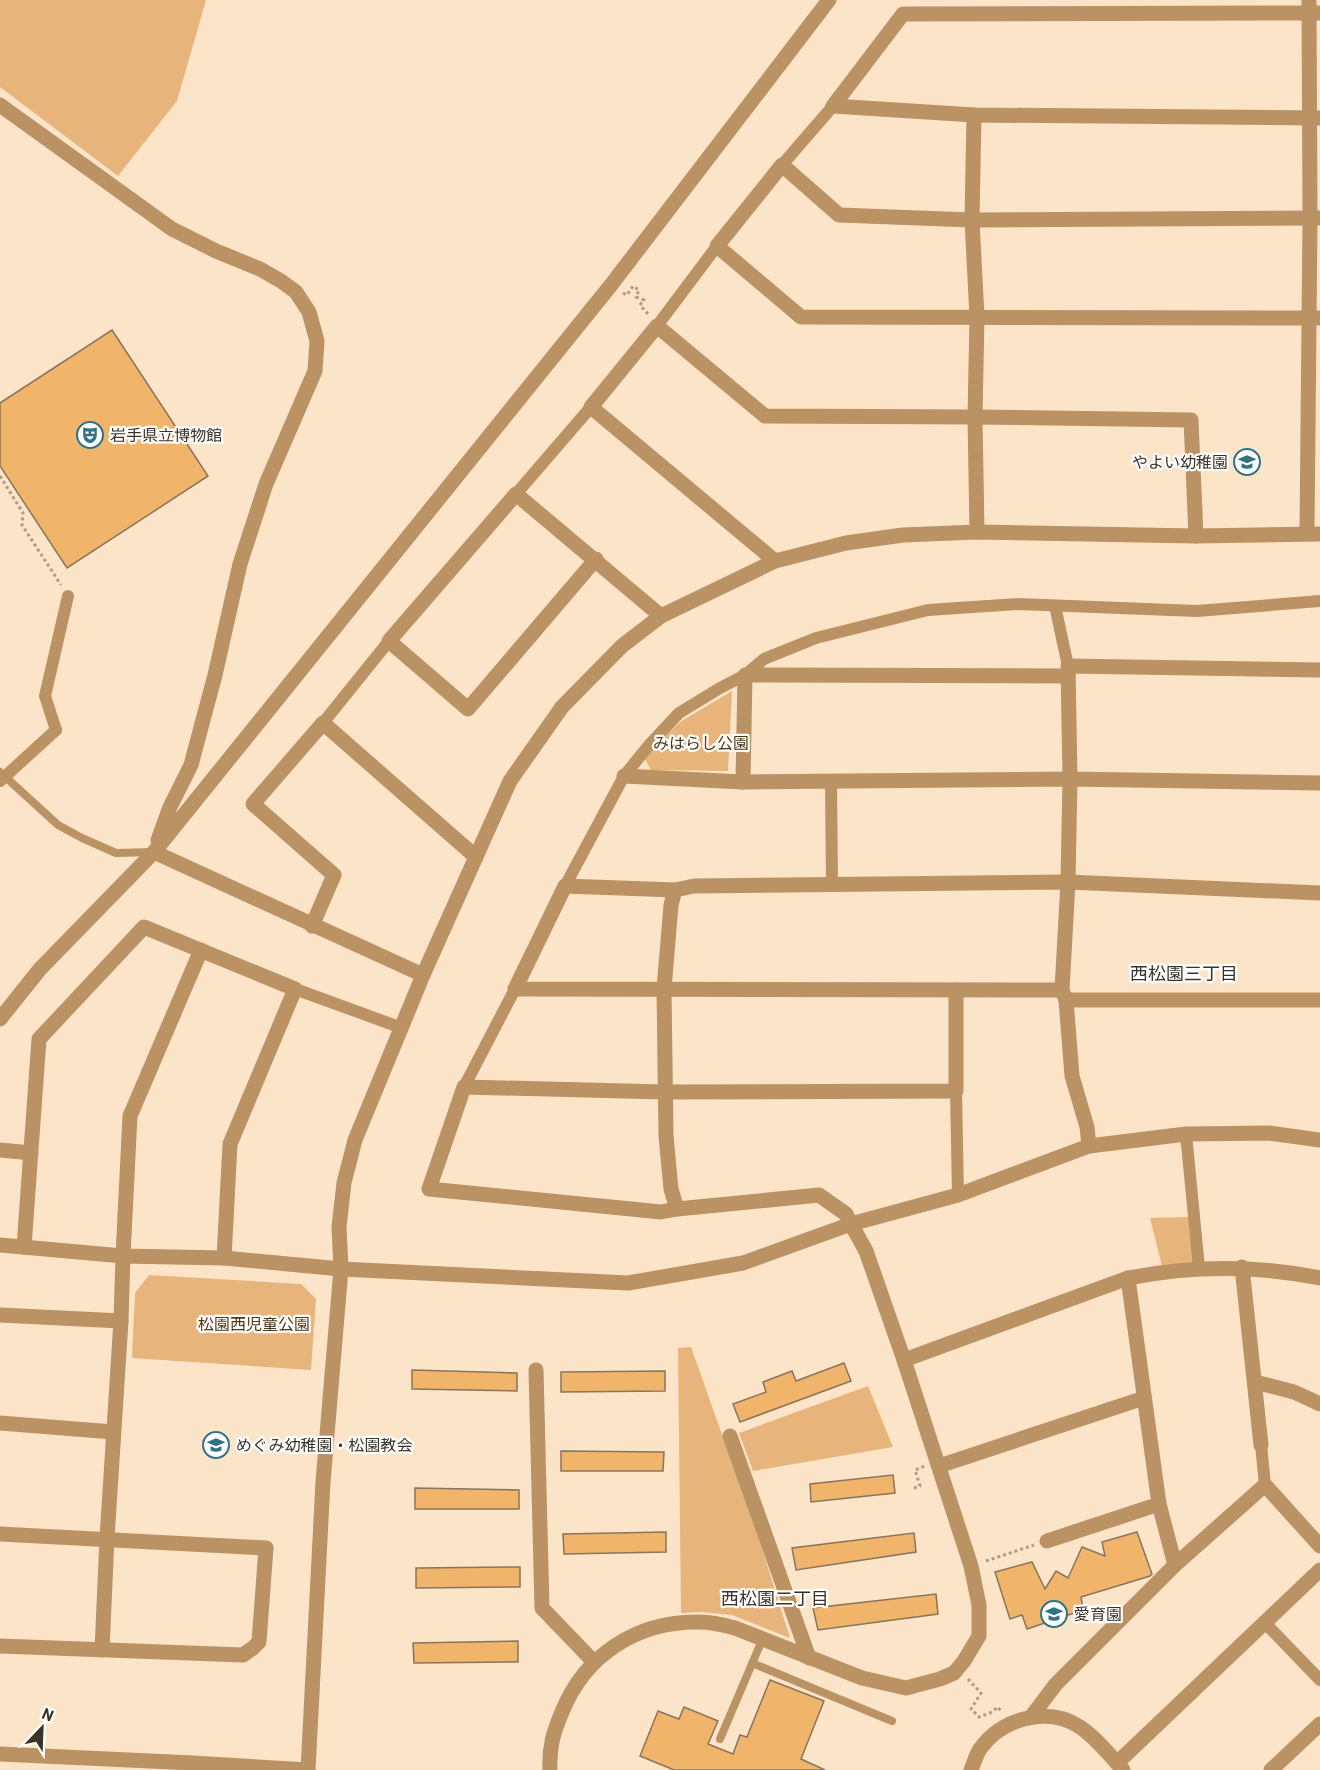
<svg xmlns="http://www.w3.org/2000/svg" width="1320" height="1770" font-family="Barlow,'Noto Sans JP',sans-serif">
<rect width="100%" height="100%" fill="#fce4c9"/>
<g fill="#e7b57b">
<polygon points="0,0 206,0 177,101 118,176 0,87"/>
<polygon points="732,691 728,771 651,770 644,757 680,722"/>
<polygon points="1189,1217 1194,1262 1162,1266 1150,1218"/>
<polygon points="149,1275 301,1284 316,1299 311,1370 132,1358 135,1293"/>
<polygon points="691,1347 759,1539 790,1638 732,1615 701,1612 681,1613 678,1348"/>
<polygon points="868,1386 893,1447 753,1471 739,1433"/>
</g>
<g fill="#f0b46b" stroke="#89745c" stroke-width="1.5">
<polygon points="112,330 208,476 67,568 0,466 0,403"/>
<polygon points="844,1363 851,1381 740,1422 733,1404 766,1392 763,1382 792,1371 796,1381"/>
<polygon points="412,1370 517,1373 517,1391 412,1389"/>
<polygon points="665,1371 665,1391 561,1392 561,1372"/>
<polygon points="561,1451 664,1452 663,1471 561,1471"/>
<polygon points="893,1475 895,1493 811,1502 810,1484"/>
<polygon points="415,1488 519,1490 519,1509 415,1509"/>
<polygon points="666,1532 666,1552 564,1554 563,1534"/>
<polygon points="1137,1532 1152,1574 1150,1576 1081,1597 1083,1610 1027,1629 1022,1615 1010,1619 995,1572 1032,1562 1045,1589 1056,1571 1068,1578 1082,1547 1105,1556 1102,1542"/>
<polygon points="914,1533 916,1552 796,1570 792,1548"/>
<polygon points="520,1567 520,1587 416,1588 416,1568"/>
<polygon points="936,1594 938,1614 818,1630 813,1608"/>
<polygon points="518,1641 518,1662 414,1663 413,1643"/>
<polygon points="770,1680 824,1701 801,1759 825,1770 674,1770 640,1756 658,1711 679,1719 684,1707 718,1721 708,1744 733,1754 740,1735 747,1737"/>
</g>
<g fill="none" stroke-linecap="round" stroke-linejoin="round">
<g stroke="#ad9c87" stroke-width="3" stroke-dasharray="3 3" stroke-linecap="butt">
<polyline points="623,293 627,295 633,286 639,290 636,297 644,300 640,305 649,315"/>
<polyline points="0,476 23,513 22,525 61,585"/>
<polyline points="914,1488 920,1486 915,1470 925,1466"/>
<polyline points="986,1561 1034,1545"/>
<polyline points="968,1679 981,1693 971,1709 979,1717 990,1713 998,1707 1001,1712"/>
</g>
<g stroke="#ba9263" stroke-width="8">
<polyline points="0,772 58,825 82,838 116,853 154,852"/>
<polyline points="752,1663 892,1721"/>
<polyline points="720,1739 763,1638"/>
</g>
<g stroke="#ba9263" stroke-width="12">
<polyline points="782,165 833,106"/>
<polyline points="657,326 717,246"/>
<polyline points="516,494 591,407"/>
<polyline points="1055,606 1068,666"/>
<polyline points="323,723 389,641"/>
<polyline points="56,730 45,696 68,596"/>
<polyline points="831,780 832,885"/>
<polyline points="565,886 624,776 650,744 679,713 720,688 745,675 764,659 816,638 928,610 1018,604 1197,611 1320,601"/>
<polyline points="295,989 402,1028"/>
<polyline points="464,1087 515,989"/>
<polyline points="956,1091 958,1195"/>
<polyline points="1186,1134 1199,1268"/>
<polyline points="1261,1445 1265,1485"/>
<polyline points="1265,1623 1320,1680"/>
</g>
<g stroke="#ba9263" stroke-width="15">
<polyline points="1320,13 903,14 833,106 974,115 1320,118"/>
<polyline points="974,115 972,220 977,317 975,417 977,532"/>
<polyline points="1320,218 972,220 839,215 782,165 717,246 801,317 1320,318"/>
<polyline points="596,559 468,709 389,641 516,494 661,616"/>
<polyline points="775,561 591,407 657,326 765,416 975,417 1191,420 1196,536"/>
<polyline points="624,776 743,782 1070,779 1320,783"/>
<polyline points="743,782 745,675 1067,676"/>
<polyline points="675,890 565,886 515,989 1062,990"/>
<polyline points="312,926 334,875 253,804 323,723 476,857"/>
<polyline points="1066,1000 1320,1000"/>
<polyline points="1089,1146 1087,1127 1072,1076 1066,1000 1062,990 1068,882 1070,779 1068,666 1320,670"/>
<polyline points="0,1150 31,1153"/>
<polyline points="677,1209 661,1212 429,1189 464,1087 665,1092 956,1091 956,990"/>
<polyline points="851,1224 846,1214 819,1195 677,1209 671,1189 666,1136 664,989 671,905 675,890 694,886 1068,882 1320,893"/>
<polyline points="24,1247 39,1039 144,927 295,989 230,1144 224,1258"/>
<polyline points="123,1256 130,1116 201,950"/>
<polyline points="1242,1267 1261,1445"/>
<polyline points="1128,1278 1159,1504 1175,1565"/>
<polyline points="0,1315 121,1321"/>
<path d="M904,1360L1128,1278C1194,1265 1255,1265 1320,1278"/>
<polyline points="536,1370 542,1608 594,1662"/>
<polyline points="1255,1382 1294,1392 1320,1404"/>
<polyline points="0,1423 113,1432"/>
<polyline points="730,1436 809,1658"/>
<polyline points="939,1466 1144,1398"/>
<polyline points="1047,1541 1159,1504"/>
<polyline points="0,1646 243,1655 253,1648 259,1642 266,1548"/>
<polyline points="102,1650 107,1538"/>
<polyline points="1031,1717 1056,1684 1175,1565 1265,1485 1320,1546"/>
<polyline points="1117,1763 1320,1570"/>
</g>
<g stroke="#ba9263" stroke-width="15">
<polyline points="0,105 172,229 216,251 260,269 281,281 296,292 309,312 317,341 315,371 266,484 240,564 215,675 191,765 170,807 158,840"/>
<polyline points="1307,533 1310,218 1309,0"/>
<polyline points="154,852 423,975"/>
<polyline points="0,1019 40,969 154,852 611,285 829,0"/>
<polyline points="0,1245 123,1256 224,1258 341,1269 628,1283 743,1263 851,1224 958,1195 1089,1146 1186,1134 1269,1133 1320,1140"/>
<polyline points="0,1534 266,1548"/>
<polyline points="107,1538 121,1321 123,1256"/>
<polyline points="0,1754 193,1763 308,1770"/>
<polyline points="308,1770 323,1482 341,1269 339,1227 344,1183 355,1140 423,975 510,781 562,707 622,646 661,616 775,561 846,543 903,535 977,532 1196,536 1320,534"/>
<path d="M550,1770C549,1747 553,1733 562,1712C585,1655 637,1621 699,1622C712,1622 724,1625 735,1628L862,1678L906,1688L940,1679L954,1673L964,1661L979,1636V1605L971,1566L904,1360L866,1251L851,1224"/>
<path d="M971,1770C974,1763 976,1755 980,1749C1002,1718 1048,1706 1080,1727C1096,1738 1110,1755 1123,1770"/>
<polyline points="1271,1770 1320,1724"/>
</g>
<polyline stroke="#ba9263" stroke-width="12" points="0,781 56,730"/>
</g>
<defs>
<symbol id="theatre-ring" viewBox="-11 -11 22 22"><circle r="9.5" fill="#fff" stroke="#317285" stroke-width="1.5"/><path d="M-5-5.5Q0-4 5-5.5V0Q5 5 0 6Q-5 5-5 0ZM-3.3-2.5H-1v1.5H-3.3ZM1-2.5H3.3v1.5H1ZM-2.8 1Q0 5.5 2.8 1Z" fill="#317285"/></symbol>
<symbol id="school-ring" viewBox="-11 -11 22 22"><circle r="9.5" fill="#fff" stroke="#317285" stroke-width="1.5"/><path d="M0-5L7-2L0 1L-7-2ZM-4 1L0 2.5L4 1V4Q0 6-4 4Z" fill="#317285"/></symbol>
</defs>
<g fill-rule="evenodd">
<use href="#theatre-ring" x="75" y="420" width="30" height="30"/>
<use href="#school-ring" x="1232" y="447" width="30" height="30"/>
<use href="#school-ring" x="201" y="1430" width="30" height="30"/>
<use href="#school-ring" x="1039" y="1599" width="30" height="30"/>
</g>
<g text-anchor="middle" stroke-width="4.5" stroke-linejoin="round" paint-order="stroke">
<g font-size="16" fill="#3b3228" stroke="#fff" text-anchor="start">
<text x="110" y="441">岩手県立博物館</text>
<text x="1228" y="468" text-anchor="end">やよい幼稚園</text>
<text x="236" y="1451">めぐみ幼稚園・松園教会</text>
<text x="1074" y="1620">愛育園</text>
</g>
<g font-size="16" fill="#4f3616" stroke="#fff">
<text x="701" y="749">みはらし公園</text>
<text x="254" y="1330">松園西児童公園</text>
</g>
<g font-size="18" fill="#3b3228" stroke="#fff">
<text x="1184" y="980">西松園三丁目</text>
<text x="775" y="1605">西松園二丁目</text>
</g>
</g>
<g transform="translate(42 1728) rotate(23)" stroke="#ffffff" stroke-width="4.5" paint-order="stroke">
<path d="M0-4.5L10 22L0 15L-10 22Z" fill="#3b3228"/>
<text y="-9" font-size="16" font-weight="bold" text-anchor="middle" fill="#3b3228">N</text>
</g>
</svg>
